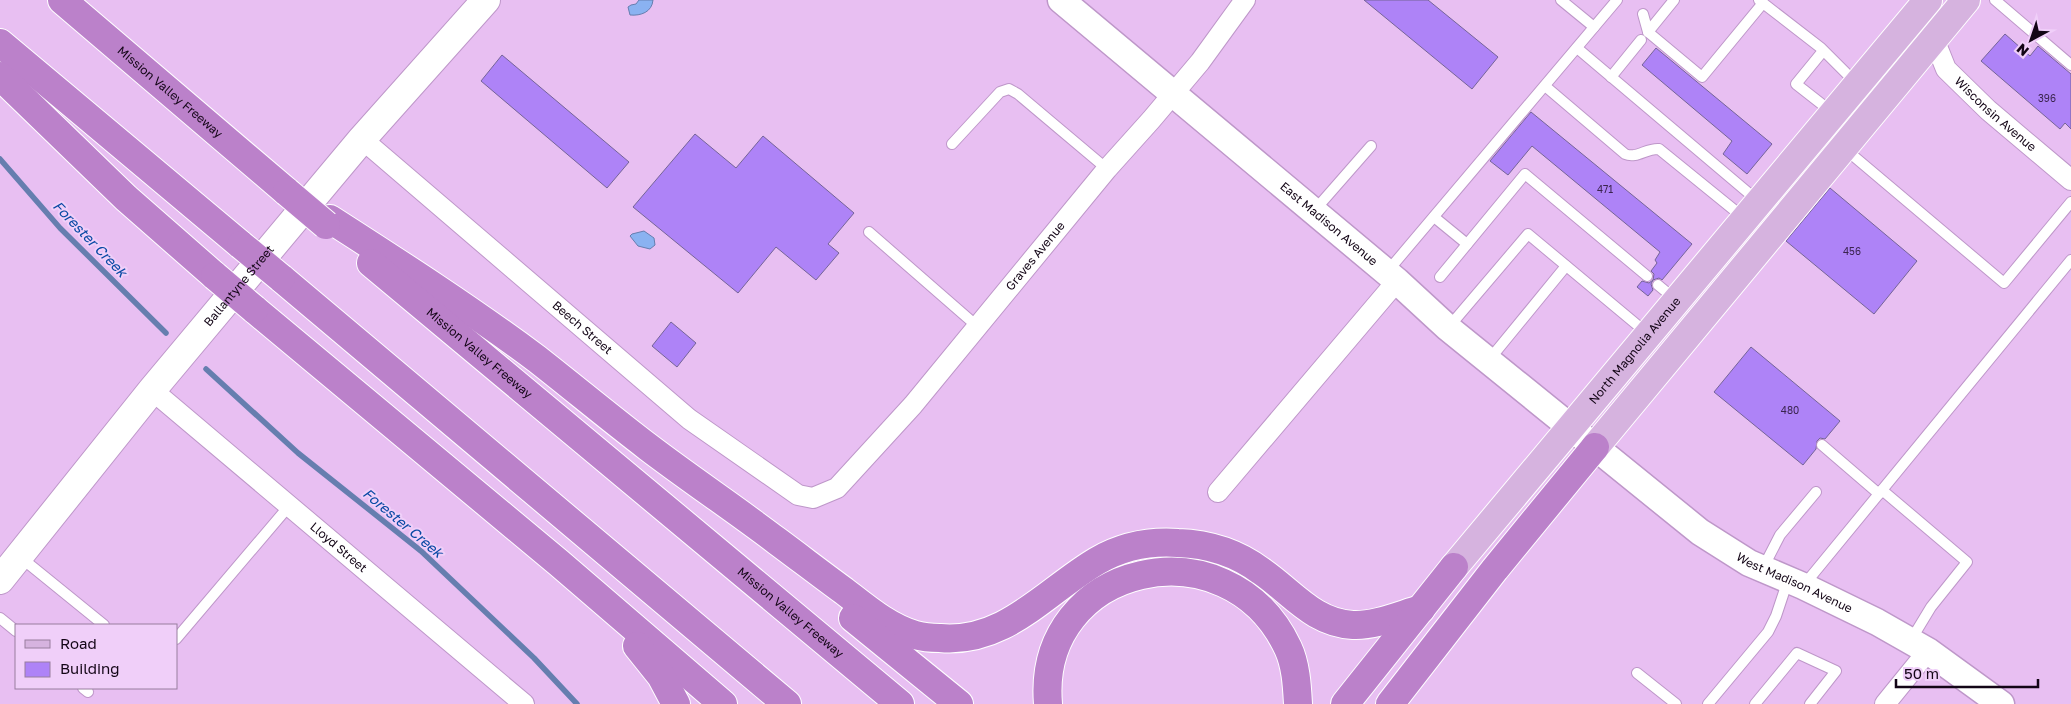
<svg xmlns="http://www.w3.org/2000/svg" width="2071" height="704" font-family="'Golos Text',sans-serif">
<rect width="100%" height="100%" fill="#e8bff2"/>
<g fill="#8ab2f1" stroke="#667eaf">
<path d="M639,0H653C652,12 641,16 630,15L628,7L631,5L636,4Z"/>
<polygon points="644,231 654,238 655,245 650,249 638,246 630,236 632,234"/>
</g>
<g fill="none" stroke-linecap="round" stroke-linejoin="round">
<g stroke="#667eaf" stroke-width="5.5">
<polyline points="0,159 60,228 166,333"/>
<polyline points="206,369 298,453 421,551 534,658 577,704"/>
</g>
</g>
<g fill="#ae83f7" stroke="#756498">
<polygon points="1364,0 1428,0 1498,57 1472,89"/>
<polygon points="2005,34 2030,56 2038,46 2071,74 2071,129 2065,123 2060,129 1981,61"/>
<polygon points="1656,48 1772,144 1747,174 1723,154 1732,141 1642,65"/>
<polygon points="502,55 629,162 607,188 481,81"/>
<polygon points="1531,112 1692,244 1662,280 1659,278 1653,280 1651,284 1653,290 1648,296 1637,287 1642,281 1649,283 1653,280 1654,274 1651,271 1657,263 1655,260 1660,252 1532,146 1508,175 1490,161"/>
<polygon points="695,134 736,168 763,136 854,213 828,244 839,253 816,280 776,247 738,293 633,207"/>
<polygon points="1830,188 1917,261 1874,314 1786,241"/>
<polygon points="671,322 696,343 677,367 652,346"/>
<polygon points="1751,347 1840,421 1825,439 1820,438 1817,441 1816,449 1803,465 1714,392"/>
</g>
<g fill="none" stroke-linecap="round" stroke-linejoin="round">
<defs>
<g id="service">
<polyline points="1561,0 1594,27"/>
<polyline points="1759,0 1821,48 1857,84"/>
<polyline points="1995,0 2071,65"/>
<polyline points="1643,14 1648,32 1702,77 1763,3"/>
<polyline points="1648,32 1674,0"/>
<polyline points="1577,48 1758,201"/>
<polyline points="1823,51 1796,84 1833,113"/>
<polyline points="1611,77 1641,40"/>
<path d="M1545,86L1625,154C1637,159 1646,148 1659,149L1744,218"/>
<polyline points="952,144 1000,92 1009,89 1018,94 1107,169"/>
<polyline points="1844,148 2004,283 2071,202"/>
<polyline points="1314,211 1371,146"/>
<polyline points="1434,217 1467,244"/>
<polyline points="869,232 978,327"/>
<polyline points="1387,272 1617,0"/>
<polyline points="1440,277 1525,174 1647,276"/>
<polyline points="1658,285 1676,300"/>
<polyline points="1448,328 1528,234 1648,334"/>
<polyline points="1489,360 1566,266"/>
<polyline points="1822,445 1879,494"/>
<polyline points="1882,490 1967,562 1931,607 1911,640"/>
<polyline points="19,556 104,625"/>
<polyline points="1763,568 1780,535 1816,492"/>
<polyline points="1804,585 2071,260"/>
<polyline points="0,618 16,631"/>
<polyline points="176,639 289,506"/>
<polyline points="1637,673 1676,704"/>
<polyline points="83,688 88,692"/>
<polyline points="1708,704 1768,632 1776,616 1788,580"/>
<polyline points="1755,704 1797,653 1836,671 1810,704"/>
</g>
<g id="minor">
<path id="s1" d="M1930,29L1946,69L1988,110L2071,180"/>
<path id="s2" d="M362,139L689,419L798,495L813,498L837,488L913,405L1107,169L1151,120L1200,62L1245,0"/>
<path id="s3" d="M152,390L524,704"/>
<polyline points="1218,492 1397,281"/>
<polyline points="1885,704 1928,651"/>
</g>
<g id="tertiary">
<path id="s4" d="M1061,0L1397,281L1448,328L1700,532L1749,563L1803,586L1877,622L1928,651L2001,704"/>
</g>
<g id="secondary">
<path id="s5" d="M0,580L152,390L362,139L486,0"/>
</g>
<g id="primary">
<polyline points="1595,447 1966,0"/>
<path id="s6" d="M1454,567L1928,0"/>
</g>
<g id="motorway">
<path id="s7" d="M62,0L287,192"/>
<polyline points="0,43 241,245"/>
<polyline points="0,76 126,198 215,276"/>
<path d="M330,219C400,264 470,309 537,359C574,388 610,418 648,447C690,479 735,509 777,541C800,558 822,575 844,591C866,608 888,627 915,635C922,637 932,638 940,638C1005,644 1046,591 1097,561C1121,547 1150,541 1178,543C1208,544 1237,553 1261,571C1292,592 1313,623 1353,625C1375,626 1400,615 1421,609"/>
<path id="s8" d="M371,263L900,704"/>
<polyline points="281,278 787,704"/>
<polyline points="254,309 559,563 723,704"/>
<polyline points="853,618 959,704"/>
<polyline points="637,646 661,676 676,704"/>
<path d="M1048,704C1036,563 1228,520 1288,648C1296,665 1297,686 1298,704"/>
<polyline points="1345,704 1454,567"/>
<polyline points="1390,704 1495,569 1595,447"/>
</g>
</defs>
<use href="#service" stroke="#be97c9" stroke-width="12"/>
<use href="#minor" stroke="#be97c9" stroke-width="22"/>
<use href="#tertiary" stroke="#be97c9" stroke-width="29"/>
<use href="#secondary" stroke="#be97c9" stroke-width="30"/>
<use href="#primary" stroke="#fff" stroke-width="30"/>
<use href="#motorway" stroke="#fff" stroke-width="30"/>
<use href="#service" stroke="#fff" stroke-width="10"/>
<use href="#minor" stroke="#fff" stroke-width="20"/>
<use href="#tertiary" stroke="#fff" stroke-width="26"/>
<use href="#secondary" stroke="#fff" stroke-width="28"/>
<use href="#primary" stroke="#d6b3df" stroke-width="28"/>
<use href="#motorway" stroke="#bb81ca" stroke-width="28"/>
<defs>
<g id="motorway-bridge">
<polyline points="287,192 326,225"/>
<polyline points="241,245 281,278"/>
<polyline points="215,276 254,309"/>
</g>
</defs>
<use href="#motorway-bridge" stroke="#fff" stroke-width="30" stroke-linecap="butt"/>
<use href="#motorway-bridge" stroke="#bb81ca" stroke-width="28"/>
</g>
<g text-anchor="middle" stroke-width="4" stroke-linejoin="round" paint-order="stroke">
<g font-size="10" fill="#3a244e">
<text x="2047" y="102">396</text>
<text x="1605" y="193">471</text>
<text x="1852" y="255">456</text>
<text x="1790" y="414">480</text>
</g>
<g font-size="12" fill="#130516" stroke="#f0cff9">
<text dy="4" stroke="none"><textPath href="#s7" startOffset="142">Mission Valley Freeway</textPath></text>
<text dy="4" stroke="none"><textPath href="#s1" startOffset="110">Wisconsin Avenue</textPath></text>
<text dy="4" stroke="none"><textPath href="#s4" startOffset="349">East Madison Avenue</textPath></text>
<text dy="4" stroke="none"><textPath href="#s2" startOffset="910">Graves Avenue</textPath></text>
<text dy="4" stroke="none"><textPath href="#s5" startOffset="379">Ballantyne Street</textPath></text>
<text dy="4" stroke="none"><textPath href="#s2" startOffset="290">Beech Street</textPath></text>
<text dy="4" stroke="none"><textPath href="#s6" startOffset="282">North Magnolia Avenue</textPath></text>
<text dy="4" stroke="none"><textPath href="#s8" startOffset="141">Mission Valley Freeway</textPath></text>
<text dy="4" stroke="none"><textPath href="#s3" startOffset="244">Lloyd Street</textPath></text>
<text dy="4" stroke="none"><textPath href="#s4" startOffset="939">West Madison Avenue</textPath></text>
<text dy="4" stroke="none"><textPath href="#s8" startOffset="546">Mission Valley Freeway</textPath></text>
</g>
<g font-size="14" font-style="italic" fill="#0849a4" stroke="#f0cff9">
<text transform="translate(90 239) rotate(46)" y="5">Forester Creek</text>
<text transform="translate(403 523) rotate(40)" y="5">Forester Creek</text>
</g>
</g>
<rect x="15" y="624" width="162" height="65" fill="#f0cff9" stroke="#987e9e"/>
<rect x="25" y="640" width="25" height="8" fill="#d6b3df" stroke="#987e9e"/>
<text x="60" y="649" font-size="15" fill="#130516">Road</text>
<rect x="25" y="662" width="25" height="15" fill="#ae83f7" stroke="#987e9e"/>
<text x="60" y="674" font-size="15" fill="#130516">Building</text>
<g transform="translate(2031 40) rotate(220)" stroke="#f0cff9" stroke-width="4" paint-order="stroke">
<path d="M0-4L9 19L0 12L-9 19Z" fill="#130516"/>
<text y="-8" font-size="14" font-weight="bold" text-anchor="middle" fill="#130516">N</text>
</g>
<path d="M1896 679v8h142v-8" fill="none" stroke="#130516" stroke-width="2.5"/>
<text x="1904" y="679" font-size="15" fill="#130516" stroke="#f0cff9" stroke-width="4" paint-order="stroke">50 m</text>
</svg>
